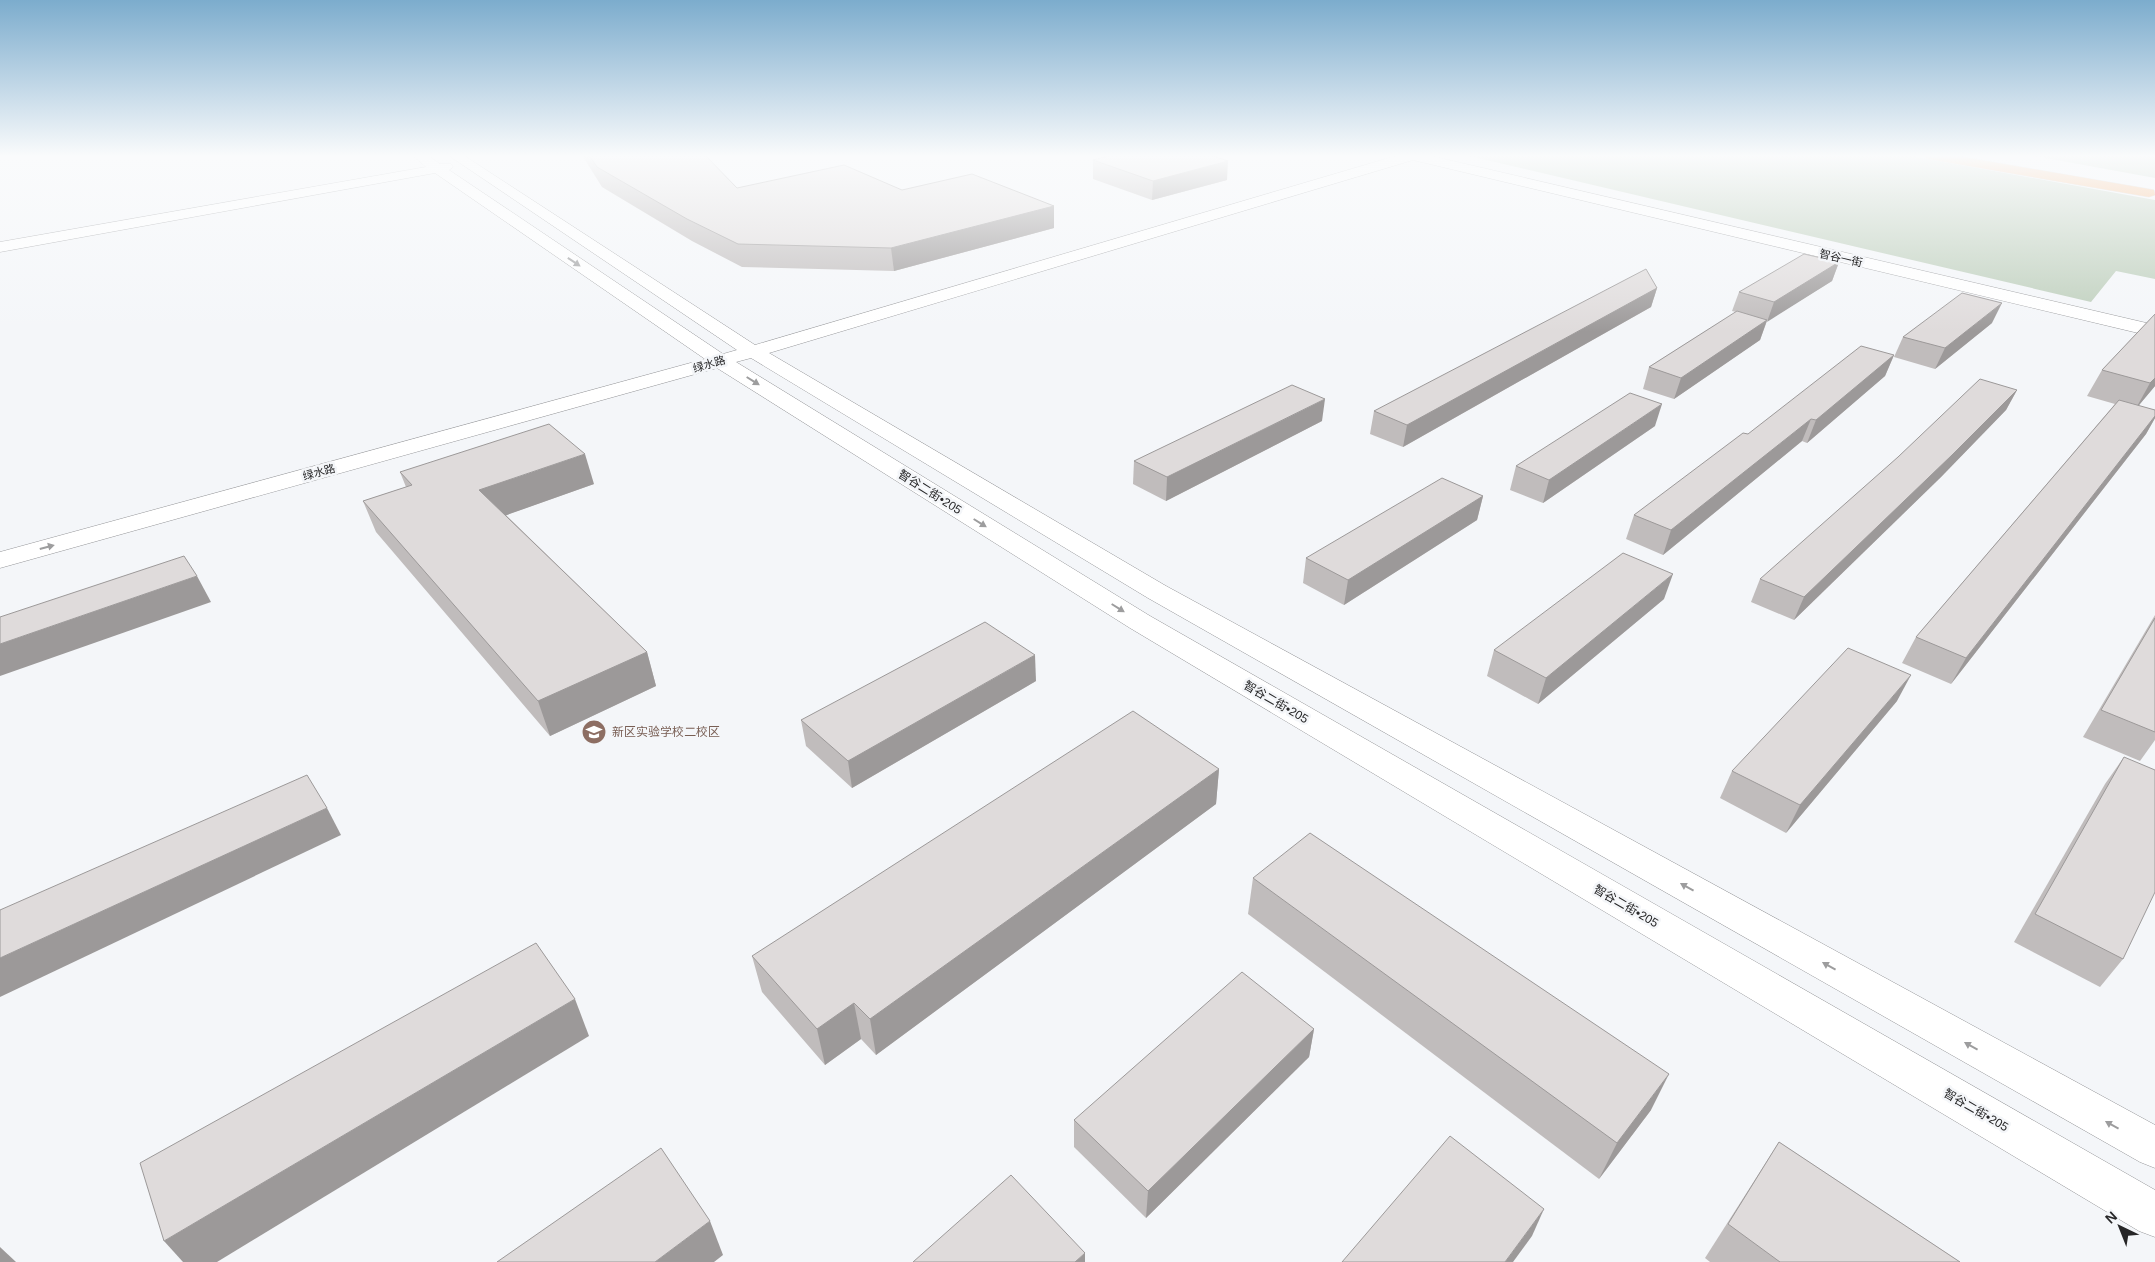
<svg xmlns="http://www.w3.org/2000/svg" width="2155" height="1262" font-family="Helvetica,'Noto Sans SC',sans-serif">
<rect width="100%" height="100%" fill="#f4f6f9"/>
<g fill="#bdcebb">
<polygon points="1465,155 1906,155 2155,200 2155,279 2116,271 2091,302"/>
<polygon points="2029,155 2155,155 2155,178"/>
</g>
<g fill="none" stroke-linecap="round" stroke-linejoin="round">
<defs>
<polygon id="secondary" points="412,155 427,155 440,164 451,164 453,167 449,170 723,354 737,350 448,155 463,155 755,345 1399,155 1427,155 2155,325 2155,337 1413,160 769,353 1166,586 2155,1125 2155,1168 2140,1162 1148,598 751,358 736,362 1150,616 2155,1190 2155,1237 2139,1231 1130,628 717,368 0,568 0,552 705,359 435,173 0,252 0,242 426,167"/>
<polygon id="highway" points="1922,155 1952,155 2149,189 2154,190 2155,195 2149,197 1928,159"/>
</defs>
<use href="#secondary" stroke="#959699" stroke-width="1"/>
<use href="#highway" stroke="#d4d4d4" stroke-width="1"/>
<use href="#secondary" fill="#fff" fill-rule="evenodd"/>
<use href="#highway" fill="#f7af71" fill-rule="evenodd"/>
</g>
<g fill="#c0bcbc">
<polygon points="582,155 705,155 737,188 902,190 1054,206 1054,228 894,271 742,267 692,241 602,187"/>
<polygon points="1093,160 1227,180 1152,200 1093,179"/>
<polygon points="1839,262 1832,281 1767,321 1760,340 1674,399 1643,389 1649,367 1736,312 1732,311 1739,292"/>
<polygon points="1657,288 1651,307 1403,447 1370,434 1374,411"/>
<polygon points="2155,314 2155,386 2138,406 2155,410 2155,418 2146,434 1951,684 1902,663 1916,637 2115,404 2087,396 2102,370"/>
<polygon points="1992,323 1935,369 1894,357 1903,337"/>
<polygon points="1894,355 1885,376 1807,443 1802,441 1663,555 1626,539 1634,515 1748,434"/>
<polygon points="2017,390 2006,410 1941,477 1794,620 1751,602 1760,579"/>
<polygon points="1322,421 1166,501 1133,484 1134,461"/>
<polygon points="1655,426 1543,503 1510,490 1516,466"/>
<polygon points="400,472 594,484 506,515 647,652 656,686 550,736 376,532 363,501 406,487"/>
<polygon points="1483,496 1477,520 1344,605 1303,583 1306,558"/>
<polygon points="1664,599 1538,704 1487,676 1494,650"/>
<polygon points="2155,615 2155,740 2140,761 2083,737"/>
<polygon points="1036,681 852,788 806,746 801,720"/>
<polygon points="1897,701 1786,833 1720,798 1732,771"/>
<polygon points="2124,757 2123,959 2100,987 2014,942 2105,784"/>
<polygon points="1219,769 1216,804 876,1055 861,1039 825,1065 762,992 752,956"/>
<polygon points="1253,878 1651,1110 1599,1179 1248,914"/>
<polygon points="1314,1029 1309,1057 1146,1218 1074,1147 1074,1120"/>
<polygon points="1779,1142 1960,1262 1710,1262 1705,1258"/>
</g>
<g fill="#9c9999">
<polygon points="1228,161 1227,180 1152,200 1153,181"/>
<polygon points="1054,206 1054,228 894,271 891,248"/>
<polygon points="1839,262 1832,281 1767,322 1774,302"/>
<polygon points="1657,288 1651,307 1403,447 1407,425"/>
<polygon points="2002,303 1992,323 1935,369 1945,348"/>
<polygon points="1767,320 1760,340 1674,399 1681,378"/>
<polygon points="1894,355 1885,376 1807,443 1816,420"/>
<polygon points="2155,378 2155,386 2135,410 2150,383"/>
<polygon points="2017,390 2006,410 1941,477 1794,620 1804,597"/>
<polygon points="1325,399 1322,421 1166,501 1167,477"/>
<polygon points="1662,404 1655,426 1543,503 1549,480"/>
<polygon points="2155,416 2155,418 2146,434 1951,684 1966,658"/>
<polygon points="1811,419 1802,441 1663,555 1671,530"/>
<polygon points="585,454 594,484 490,521 479,490"/>
<polygon points="1483,496 1477,520 1344,605 1348,580"/>
<polygon points="1673,574 1664,599 1538,704 1546,678"/>
<polygon points="197,576 211,602 0,676 0,644"/>
<polygon points="647,652 656,686 550,736 538,701"/>
<polygon points="1035,655 1036,681 852,788 848,761"/>
<polygon points="1911,675 1897,701 1786,833 1800,805"/>
<polygon points="1219,769 1216,804 876,1055 870,1019"/>
<polygon points="327,808 341,835 0,997 0,958"/>
<polygon points="575,999 589,1036 217,1262 183,1262 164,1241"/>
<polygon points="854,1003 861,1039 825,1065 817,1029"/>
<polygon points="1314,1029 1309,1057 1146,1218 1148,1191"/>
<polygon points="1669,1074 1651,1110 1599,1179 1617,1143"/>
<polygon points="1544,1209 1532,1236 1513,1262 1505,1262"/>
<polygon points="710,1221 723,1255 714,1262 655,1262"/>
<polygon points="0,1247 16,1262 0,1262"/>
<polygon points="1085,1253 1085,1262 1075,1262"/>
</g>
<g fill="#dfdbdb" stroke="#9c9999">
<polygon points="589,155 705,155 737,188 844,165 902,190 972,174 1054,206 891,248 738,244 687,219 597,167"/>
<polygon points="1113,155 1210,155 1228,161 1153,181 1093,160"/>
<polygon points="1804,254 1839,262 1774,302 1739,292"/>
<polygon points="1646,269 1657,288 1407,425 1374,411"/>
<polygon points="1962,293 2002,303 1945,348 1903,337"/>
<polygon points="1737,311 1767,320 1681,378 1649,367"/>
<polygon points="2155,314 2155,378 2150,383 2102,370"/>
<polygon points="1861,346 1894,355 1816,420 1811,419 1671,530 1634,515 1743,433 1748,434"/>
<polygon points="1980,379 2017,390 1952,455 1804,597 1760,579 1898,457"/>
<polygon points="1292,385 1325,399 1167,477 1134,461"/>
<polygon points="1630,393 1662,404 1549,480 1516,466"/>
<polygon points="2119,400 2155,410 2155,416 1966,658 1916,637"/>
<polygon points="549,424 585,454 479,490 647,652 538,701 363,501 412,485 400,472"/>
<polygon points="1442,478 1483,496 1348,580 1306,558"/>
<polygon points="1623,553 1673,574 1546,678 1494,650"/>
<polygon points="184,556 197,576 0,644 0,617"/>
<polygon points="2155,618 2155,732 2101,710"/>
<polygon points="985,622 1035,655 848,761 801,720"/>
<polygon points="1848,648 1911,675 1800,805 1732,771"/>
<polygon points="1133,711 1219,769 870,1019 854,1003 817,1029 752,956"/>
<polygon points="2124,757 2155,770 2155,892 2123,959 2035,914"/>
<polygon points="307,775 327,808 0,958 0,910"/>
<polygon points="1310,833 1669,1074 1617,1143 1253,878"/>
<polygon points="536,943 575,999 164,1241 140,1163"/>
<polygon points="1242,972 1314,1029 1148,1191 1074,1120"/>
<polygon points="1450,1136 1544,1209 1505,1262 1342,1262"/>
<polygon points="1779,1142 1960,1262 1780,1262 1728,1224"/>
<polygon points="661,1148 710,1221 655,1262 497,1262"/>
<polygon points="1011,1175 1085,1253 1075,1262 913,1262"/>
</g>
<defs><path id="oneway-solid" d="M-6-.8H1V-3.2L6.5 0L1 3.2V.8H-6Z" transform="scale(1.25)"/></defs>
<g fill="#9d9d9e">
<use href="#oneway-solid" transform="translate(574 262) rotate(34)"/>
<use href="#oneway-solid" transform="translate(753 381) rotate(32)"/>
<use href="#oneway-solid" transform="translate(980 523) rotate(32)"/>
<use href="#oneway-solid" transform="translate(47 547) rotate(-15)"/>
<use href="#oneway-solid" transform="translate(1118 608) rotate(32)"/>
<use href="#oneway-solid" transform="translate(1687 887) rotate(-151)"/>
<use href="#oneway-solid" transform="translate(1829 966) rotate(-151)"/>
<use href="#oneway-solid" transform="translate(1971 1046) rotate(-151)"/>
<use href="#oneway-solid" transform="translate(2112 1125) rotate(-151)"/>
</g>
<linearGradient id="sky" x2="0" y2="1"><stop stop-color="#7caccd"/><stop offset="0.47" stop-color="#fafbfc"/><stop offset="1" stop-color="#fafbfc" stop-opacity="0"/></linearGradient>
<rect width="2155" height="332" fill="url(#sky)"/>
<defs>
<symbol id="school-disc" viewBox="-11 -11 22 22"><circle r="9.5" fill="#8d6e63" stroke="#f4f6f9"/><path d="M0-5L7-2L0 1L-7-2ZM-4 1L0 2.5L4 1V4Q0 6-4 4Z" fill="#fff"/></symbol>
</defs>
<g fill-rule="evenodd">
<use href="#school-disc" x="580" y="718" width="28" height="28"/>
</g>
<g text-anchor="middle" stroke-width="5" stroke-linejoin="round" paint-order="stroke">
<g font-size="11" fill="#262627" stroke="#f4f6f9">
<text transform="translate(1841 258) rotate(13)" y="4">智谷一街</text>
<text transform="translate(709 364) rotate(-16)" y="4">绿水路</text>
<text transform="translate(319 472) rotate(-15)" y="4">绿水路</text>
</g>
<g font-size="12" fill="#262627" stroke="#f4f6f9">
<text transform="translate(930 492) rotate(32)" y="4">智谷二街•205</text>
<text transform="translate(1276 702) rotate(30)" y="4">智谷二街•205</text>
<text transform="translate(1626 906) rotate(30)" y="4">智谷二街•205</text>
<text transform="translate(1976 1110) rotate(30)" y="4">智谷二街•205</text>
</g>
<g font-size="12" fill="#785e54" stroke="#f4f6f9" text-anchor="start">
<text x="612" y="736">新区实验学校二校区</text>
</g>
</g>
<g transform="translate(2120 1227) rotate(317)" stroke="#f4f6f9" stroke-width="4" paint-order="stroke">
<path d="M0-4L9 19L0 12L-9 19Z" fill="#262627"/>
<text y="-8" font-size="14" font-weight="bold" text-anchor="middle" fill="#262627">N</text>
</g>
</svg>
